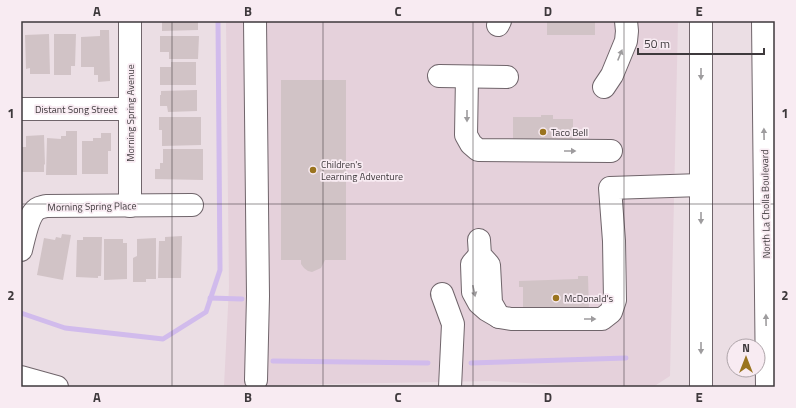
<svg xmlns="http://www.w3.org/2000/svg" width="796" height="408" font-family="'Titillium Web',sans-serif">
<rect width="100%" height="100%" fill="#ebdee4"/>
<polygon fill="#e5d1db" points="226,21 678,21 670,376 653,387 595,387 491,381 224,386 229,287"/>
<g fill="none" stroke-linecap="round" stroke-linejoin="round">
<g stroke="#d1bbec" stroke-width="5">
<polyline points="210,298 242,299"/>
<polyline points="21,313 65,328 163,339 206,312 220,270 218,21"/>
<polyline points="273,361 428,363"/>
<polyline points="471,363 626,358"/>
</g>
</g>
<g fill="#d1c3c6">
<polygon points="162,21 198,21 198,30 162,31"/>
<rect x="547" y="21" width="48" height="14"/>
<polygon points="100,30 109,30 110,81 98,82 98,75 94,75 94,67 81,67 81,37 100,36"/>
<polygon points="49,34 50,74 30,74 30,68 26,69 25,35"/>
<polygon points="54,34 76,34 75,66 71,66 71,75 54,75"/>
<polygon points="160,36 199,36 198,59 169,59 169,52 160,52"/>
<polygon points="171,62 196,62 196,85 160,85 160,67 171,67"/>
<polygon points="281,80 346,80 346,260 325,260 321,268 312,272 308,271 304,268 301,264 301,260 281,260"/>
<polygon points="197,90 197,111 168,112 167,106 160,106 160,95 161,95 161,91"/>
<polygon points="541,115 553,115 553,119 573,119 573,146 513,146 513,117 541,117"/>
<polygon points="159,117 201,117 201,145 162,146 162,130 159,130"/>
<polygon points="66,131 77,131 77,175 46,175 47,138 61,139 61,136 66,136"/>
<polygon points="101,133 111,133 111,151 108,151 108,174 82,174 82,141 93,141 93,138 101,138"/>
<polygon points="44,135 45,165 44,164 44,172 21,172 21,147 26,147 26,136"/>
<polygon points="163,149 203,149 203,180 155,179 155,169 160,169 160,163 163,163"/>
<polygon points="62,234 71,235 63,280 37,275 44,238 55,240 56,237 61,238"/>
<polygon points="182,236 181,278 158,278 159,241 165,241 165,237"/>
<polygon points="83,237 102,237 101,276 98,276 98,278 76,277 77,240 83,240"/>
<polygon points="156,238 156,279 146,279 146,282 133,282 133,258 137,256 137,239"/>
<polygon points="104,239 123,239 123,243 127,243 127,279 104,280"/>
<polygon points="578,276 588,276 589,311 523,310 523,287 519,287 519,281 578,279"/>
</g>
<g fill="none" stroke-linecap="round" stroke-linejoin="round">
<defs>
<g id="minor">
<polyline points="255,21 258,296 256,380"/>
<polyline points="498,25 500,21"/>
<polyline points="439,76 507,77"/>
<polyline points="467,77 466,135 471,144 478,150 611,151"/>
<polyline points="604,87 612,75 626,41 627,31 626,21"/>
<polyline points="21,109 130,109"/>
<polyline points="130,206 130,21"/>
<polyline points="479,240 480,255 489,265 491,303 499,317"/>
<path d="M21,250C24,239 28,215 37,209C40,207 43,207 46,206L192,205"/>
<polyline points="480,255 472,264 473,292 479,303 487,310 499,317 511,319 602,319 611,312 615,300 614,241 610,188 701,185"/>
<polyline points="442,294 453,324 450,387"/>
</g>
<g id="major">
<polyline points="701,21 701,387"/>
<polyline points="763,21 767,387"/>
<polyline points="21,377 57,387"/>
</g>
</defs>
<use href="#minor" stroke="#70656b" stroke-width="24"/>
<use href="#major" stroke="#70656b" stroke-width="24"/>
<use href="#minor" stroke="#fff" stroke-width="22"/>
<use href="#major" stroke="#fff" stroke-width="22"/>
</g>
<defs><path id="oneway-solid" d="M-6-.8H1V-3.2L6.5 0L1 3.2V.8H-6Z"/></defs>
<g fill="#9e9c9e">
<use href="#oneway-solid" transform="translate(620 55) rotate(-68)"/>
<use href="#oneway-solid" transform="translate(701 74) rotate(90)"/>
<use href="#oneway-solid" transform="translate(467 116) rotate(90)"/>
<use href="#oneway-solid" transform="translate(764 134) rotate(-91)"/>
<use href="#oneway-solid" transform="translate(570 151)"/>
<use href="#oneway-solid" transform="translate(701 218) rotate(90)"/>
<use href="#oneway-solid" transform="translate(474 291) rotate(78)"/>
<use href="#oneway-solid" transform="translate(590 319)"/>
<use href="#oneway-solid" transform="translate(766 320) rotate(-91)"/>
<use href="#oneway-solid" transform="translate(701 348) rotate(90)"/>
</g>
<path fill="none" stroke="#3e393c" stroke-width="1" stroke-opacity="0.55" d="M172,21V387M323,21V387M473,21V387M624,21V387M21,204H775"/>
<g fill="#9a741f" stroke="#f8ebf2" stroke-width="1.5">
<circle cx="543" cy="132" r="4"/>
<circle cx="313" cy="170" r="4"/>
<circle cx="556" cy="298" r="4"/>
</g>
<g text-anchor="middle" stroke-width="3.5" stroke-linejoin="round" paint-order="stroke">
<g font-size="10" fill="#3e393c" stroke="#f8ebf2">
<text x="76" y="113">Distant Song Street</text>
<text transform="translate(130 113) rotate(-90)" y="4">Morning Spring Avenue</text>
<text transform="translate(765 204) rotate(-91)" y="4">North La Cholla Boulevard</text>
<text transform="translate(92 206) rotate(-1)" y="4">Morning Spring Place</text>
</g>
<g font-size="10" fill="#3e393c" stroke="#f8ebf2" text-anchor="start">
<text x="551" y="136">Taco Bell</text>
<text x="321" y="168">Children's<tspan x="321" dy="12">Learning Adventure</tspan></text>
<text x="564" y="302">McDonald's</text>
</g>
</g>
<rect width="796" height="408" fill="none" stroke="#f8ebf2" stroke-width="44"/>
<g transform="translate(746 358)"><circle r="19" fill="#f8ebf2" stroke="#aea4a9"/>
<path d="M0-3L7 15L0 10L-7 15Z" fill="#9a741f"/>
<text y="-6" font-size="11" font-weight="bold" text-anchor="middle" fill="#3e393c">N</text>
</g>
<path d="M638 48v6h126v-6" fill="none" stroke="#3e393c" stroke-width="2"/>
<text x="644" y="48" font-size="12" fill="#3e393c" stroke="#f8ebf2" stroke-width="3" paint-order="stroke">50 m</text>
<rect x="22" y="22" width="752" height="364" fill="none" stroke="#3e393c" stroke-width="1.5"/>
<g font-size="13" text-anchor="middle" font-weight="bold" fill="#3e393c">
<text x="97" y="16">A</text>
<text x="248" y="16">B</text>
<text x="398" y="16">C</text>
<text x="548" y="16">D</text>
<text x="699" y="16">E</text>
<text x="11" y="118">1</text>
<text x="785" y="118">1</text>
<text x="11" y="300">2</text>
<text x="785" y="300">2</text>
<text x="97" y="402">A</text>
<text x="248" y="402">B</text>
<text x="398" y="402">C</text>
<text x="548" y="402">D</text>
<text x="699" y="402">E</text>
</g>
</svg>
